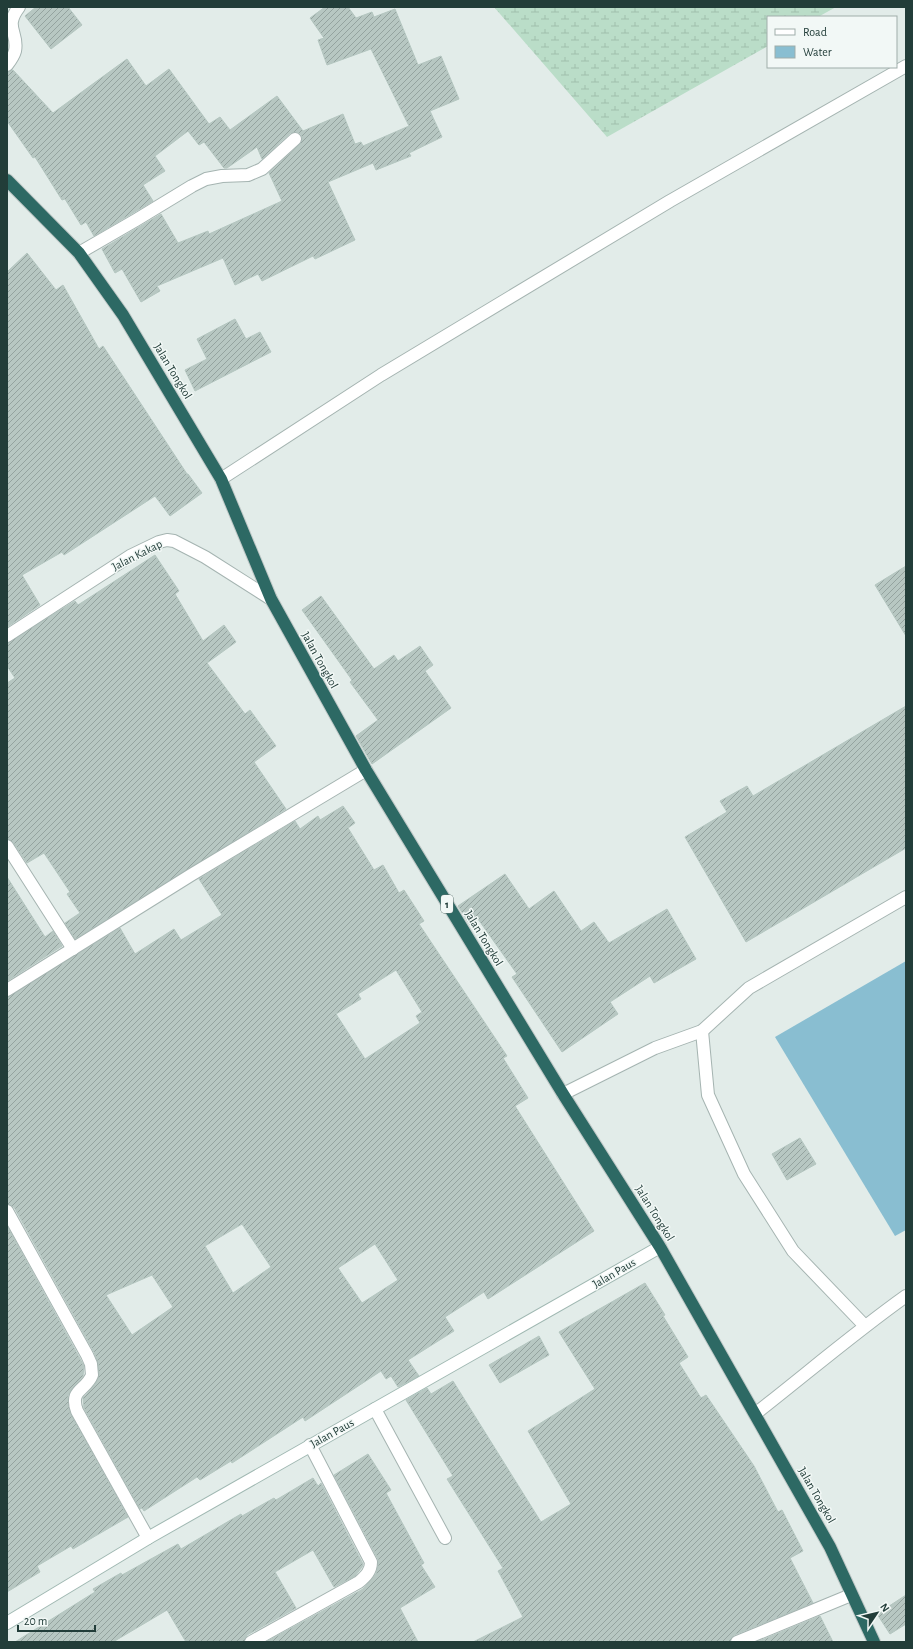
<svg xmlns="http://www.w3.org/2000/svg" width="913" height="1649" font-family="'Alegreya Sans',sans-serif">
<defs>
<pattern id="wetland-marsh" width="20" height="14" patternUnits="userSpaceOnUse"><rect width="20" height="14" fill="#baddc8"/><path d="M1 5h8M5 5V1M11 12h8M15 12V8" fill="none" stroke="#a0bfad"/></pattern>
<pattern id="building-hatch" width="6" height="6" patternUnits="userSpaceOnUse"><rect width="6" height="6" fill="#b7c7c2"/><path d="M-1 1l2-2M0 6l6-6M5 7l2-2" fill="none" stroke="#94a39f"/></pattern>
</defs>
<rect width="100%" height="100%" fill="#e2ece9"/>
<polygon fill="url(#wetland-marsh)" points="494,7 836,7 818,17 768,17 768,46 607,137"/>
<polygon fill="#89bed1" points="906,961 906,1230 895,1236 775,1037"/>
<g fill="url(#building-hatch)" stroke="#b4c6c0" fill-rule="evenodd">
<polygon points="36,7 68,7 82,25 51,49 25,16"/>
<polygon points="325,7 348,7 356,18 372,12 374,17 395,9 418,65 441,56 459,99 430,111 442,137 409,153 411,156 376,170 373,163 328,182 355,240 315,259 313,256 262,281 258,274 235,285 223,258 157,286 160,291 141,302 122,269 115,273 102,249 161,214 178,243 208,231 209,234 282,201 269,173 300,144 302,138 301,134 297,132 290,133 262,159 257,147 227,168 224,168 204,142 199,145 188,131 155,156 165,171 143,185 153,201 94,236 86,222 81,225 65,199 62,200 35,157 33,158 7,121 7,72 13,70 53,113 127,59 146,86 169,69 209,124 220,117 230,130 277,96 303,131 343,114 355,144 361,142 363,146 409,126 371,49 327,65 318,40 324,38 310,18"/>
<polygon points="27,253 56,290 63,285 99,349 103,346 187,474 188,474 202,493 170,516 155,496 64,555 62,552 22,575 40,605 7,627 7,272"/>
<polygon points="235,319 246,339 260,332 271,352 195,391 185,370 207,359 197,339"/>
<polygon points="155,555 179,591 175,594 203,641 224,625 236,642 207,663 245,714 250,710 276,746 254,762 286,809 75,939 65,923 80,913 67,894 70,892 44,853 27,863 13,842 7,839 7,683 15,678 7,666 7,643 75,601 78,605"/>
<polygon points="906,566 906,636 875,585"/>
<polygon points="321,596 374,669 394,655 398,661 420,646 433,665 425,671 451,708 372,764 356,736 378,720 350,682 352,680 302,610"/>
<polygon points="906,706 906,848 746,942 685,837 727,812 720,801 747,786 753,796"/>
<path d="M343,806L355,823L348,828L374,870L383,865L399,893L404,890L424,921L419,924L507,1056L503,1058L528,1098L515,1106L594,1231L488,1299L484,1292L445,1317L454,1331L408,1360L419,1376L398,1387L391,1376L386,1379L381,1371L305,1421L303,1417L232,1463L231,1461L200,1480L197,1477L144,1511L142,1508L140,1509L84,1408L83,1398L95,1385L99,1375L98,1363L94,1352L14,1207L7,1204V997L120,928L135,954L174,929L181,940L222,915L199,879L295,821L300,829L318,816L320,820ZM396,970L422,1012L416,1016L420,1023L365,1059L336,1014L361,999L358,994ZM242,1224L271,1267L233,1293L205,1246ZM375,1244L398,1280L362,1303L338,1268ZM152,1275L173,1307L132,1335L106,1295Z"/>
<polygon points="505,874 529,909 554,891 581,931 594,922 609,943 667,909 696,959 654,983 650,976 610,1002 618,1014 562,1052 512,977 517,974 478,919 470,925 458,906"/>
<polygon points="7,877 45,937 53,931 62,946 7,981"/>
<polygon points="800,1138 816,1164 787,1180 772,1154"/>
<polygon points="7,1226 84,1366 83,1376 71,1390 68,1396 70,1413 128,1517 73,1549 71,1546 37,1566 40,1572 7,1592"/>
<polygon points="645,1283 665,1315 663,1316 688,1357 679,1363 701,1398 706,1395 754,1466 778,1512 782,1510 803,1551 790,1558 813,1603 734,1635 730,1642 473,1642 523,1617 498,1571 503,1568 447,1479 453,1476 406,1400 427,1388 431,1394 453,1381 541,1522 571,1504 528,1431 595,1389 559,1332"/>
<polygon points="539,1336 549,1355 500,1383 489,1365"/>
<polygon points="368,1454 391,1490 386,1493 424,1563 421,1565 435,1587 400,1608 418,1642 266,1642 363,1589 376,1574 378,1566 378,1559 334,1475"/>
<polygon points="313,1478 318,1486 321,1483 363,1564 362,1567 355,1576 334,1587 313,1550 275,1572 296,1608 247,1635 244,1642 186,1642 167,1610 113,1642 15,1642 95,1592 93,1589 121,1573 122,1575 178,1544 181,1549 241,1514 242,1516 274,1498 276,1500"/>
<polygon points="906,1595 906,1624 890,1634 877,1614"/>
<polygon points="820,1616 833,1642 757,1642"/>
</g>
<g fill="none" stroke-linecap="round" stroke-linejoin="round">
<defs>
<g id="lane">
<polyline points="221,479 381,375 670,201 906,66"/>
<polyline points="702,1031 708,1095 744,1174 793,1251 865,1326"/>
<polyline points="563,1094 655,1048 702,1031 749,988 906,897"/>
<polyline points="375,1409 445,1538"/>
<path d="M755,1414C805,1375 854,1333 906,1296"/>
</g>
<g id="street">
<path d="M7,65C10,61 14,55 15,51C19,32 3,28 19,7"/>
<polyline points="79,253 136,220 192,186 206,179 222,176 248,175 262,169 295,139"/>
<polyline points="7,636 130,556 159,542 167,540 174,541 205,557 271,599"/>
<polyline points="7,846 73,949"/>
<polyline points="7,990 191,875 366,770"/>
<path d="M7,1211L87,1355L91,1364L92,1375C86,1391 69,1389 77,1411L148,1538"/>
<path d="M251,1642L359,1582C366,1576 371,1571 371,1562L310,1445"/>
<polyline points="737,1642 851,1595"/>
</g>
<polyline id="secondary" points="7,1623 148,1538 660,1247"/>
<polyline id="highway" points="7,180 79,253 123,315 221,479 271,599 366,770 563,1094 660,1247 830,1547 874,1642"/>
</defs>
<use href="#lane" stroke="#a5b4b1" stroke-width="14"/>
<use href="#street" stroke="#a5b4b1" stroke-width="14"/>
<use href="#secondary" stroke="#a0b8b2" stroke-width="14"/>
<use href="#highway" stroke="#c1c9c8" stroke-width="14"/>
<use href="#lane" stroke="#fff" stroke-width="12"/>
<use href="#street" stroke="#fff" stroke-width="12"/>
<use href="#secondary" stroke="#fff" stroke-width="12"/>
<use href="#highway" stroke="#2d6964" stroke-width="12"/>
</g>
<g text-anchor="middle" stroke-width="3" stroke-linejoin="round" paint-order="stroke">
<rect fill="#f2f8f6" stroke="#607572" stroke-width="1" x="441" y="895" width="12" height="18" rx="3"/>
<g font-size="11" font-weight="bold" fill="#223d39">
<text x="447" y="908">1</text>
</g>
<g font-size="12" fill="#223d39" stroke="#f2f8f6">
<text transform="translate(173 371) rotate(59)" y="4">Jalan Tongkol</text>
<text transform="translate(137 555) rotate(-27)" y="4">Jalan Kakap</text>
<text transform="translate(320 660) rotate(61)" y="4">Jalan Tongkol</text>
<text transform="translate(484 938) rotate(59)" y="4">Jalan Tongkol</text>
<text transform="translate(655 1213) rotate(58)" y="4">Jalan Tongkol</text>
<text transform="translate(614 1273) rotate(-30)" y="4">Jalan Paus</text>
<text transform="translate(332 1433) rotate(-29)" y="4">Jalan Paus</text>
<text transform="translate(817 1495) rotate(60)" y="4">Jalan Tongkol</text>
</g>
</g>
<rect width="913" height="1649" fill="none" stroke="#223d39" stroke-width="16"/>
<rect x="767" y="16" width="130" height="52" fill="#f2f8f6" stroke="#9fadaa"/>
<rect x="775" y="29" width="20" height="6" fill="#ffffff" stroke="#9fadaa"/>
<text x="803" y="36" font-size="12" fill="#223d39">Road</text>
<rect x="775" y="46" width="20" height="12" fill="#89bed1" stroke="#9fadaa"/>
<text x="803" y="56" font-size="12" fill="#223d39">Water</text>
<g transform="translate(877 1613) rotate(55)" stroke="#f2f8f6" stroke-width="3" paint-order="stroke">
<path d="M0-3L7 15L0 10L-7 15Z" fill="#223d39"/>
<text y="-6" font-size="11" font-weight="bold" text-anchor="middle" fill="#223d39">N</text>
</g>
<path d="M18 1625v6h77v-6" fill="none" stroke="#223d39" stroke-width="2"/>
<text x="24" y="1625" font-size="12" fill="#223d39" stroke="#f2f8f6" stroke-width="3" paint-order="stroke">20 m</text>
</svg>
